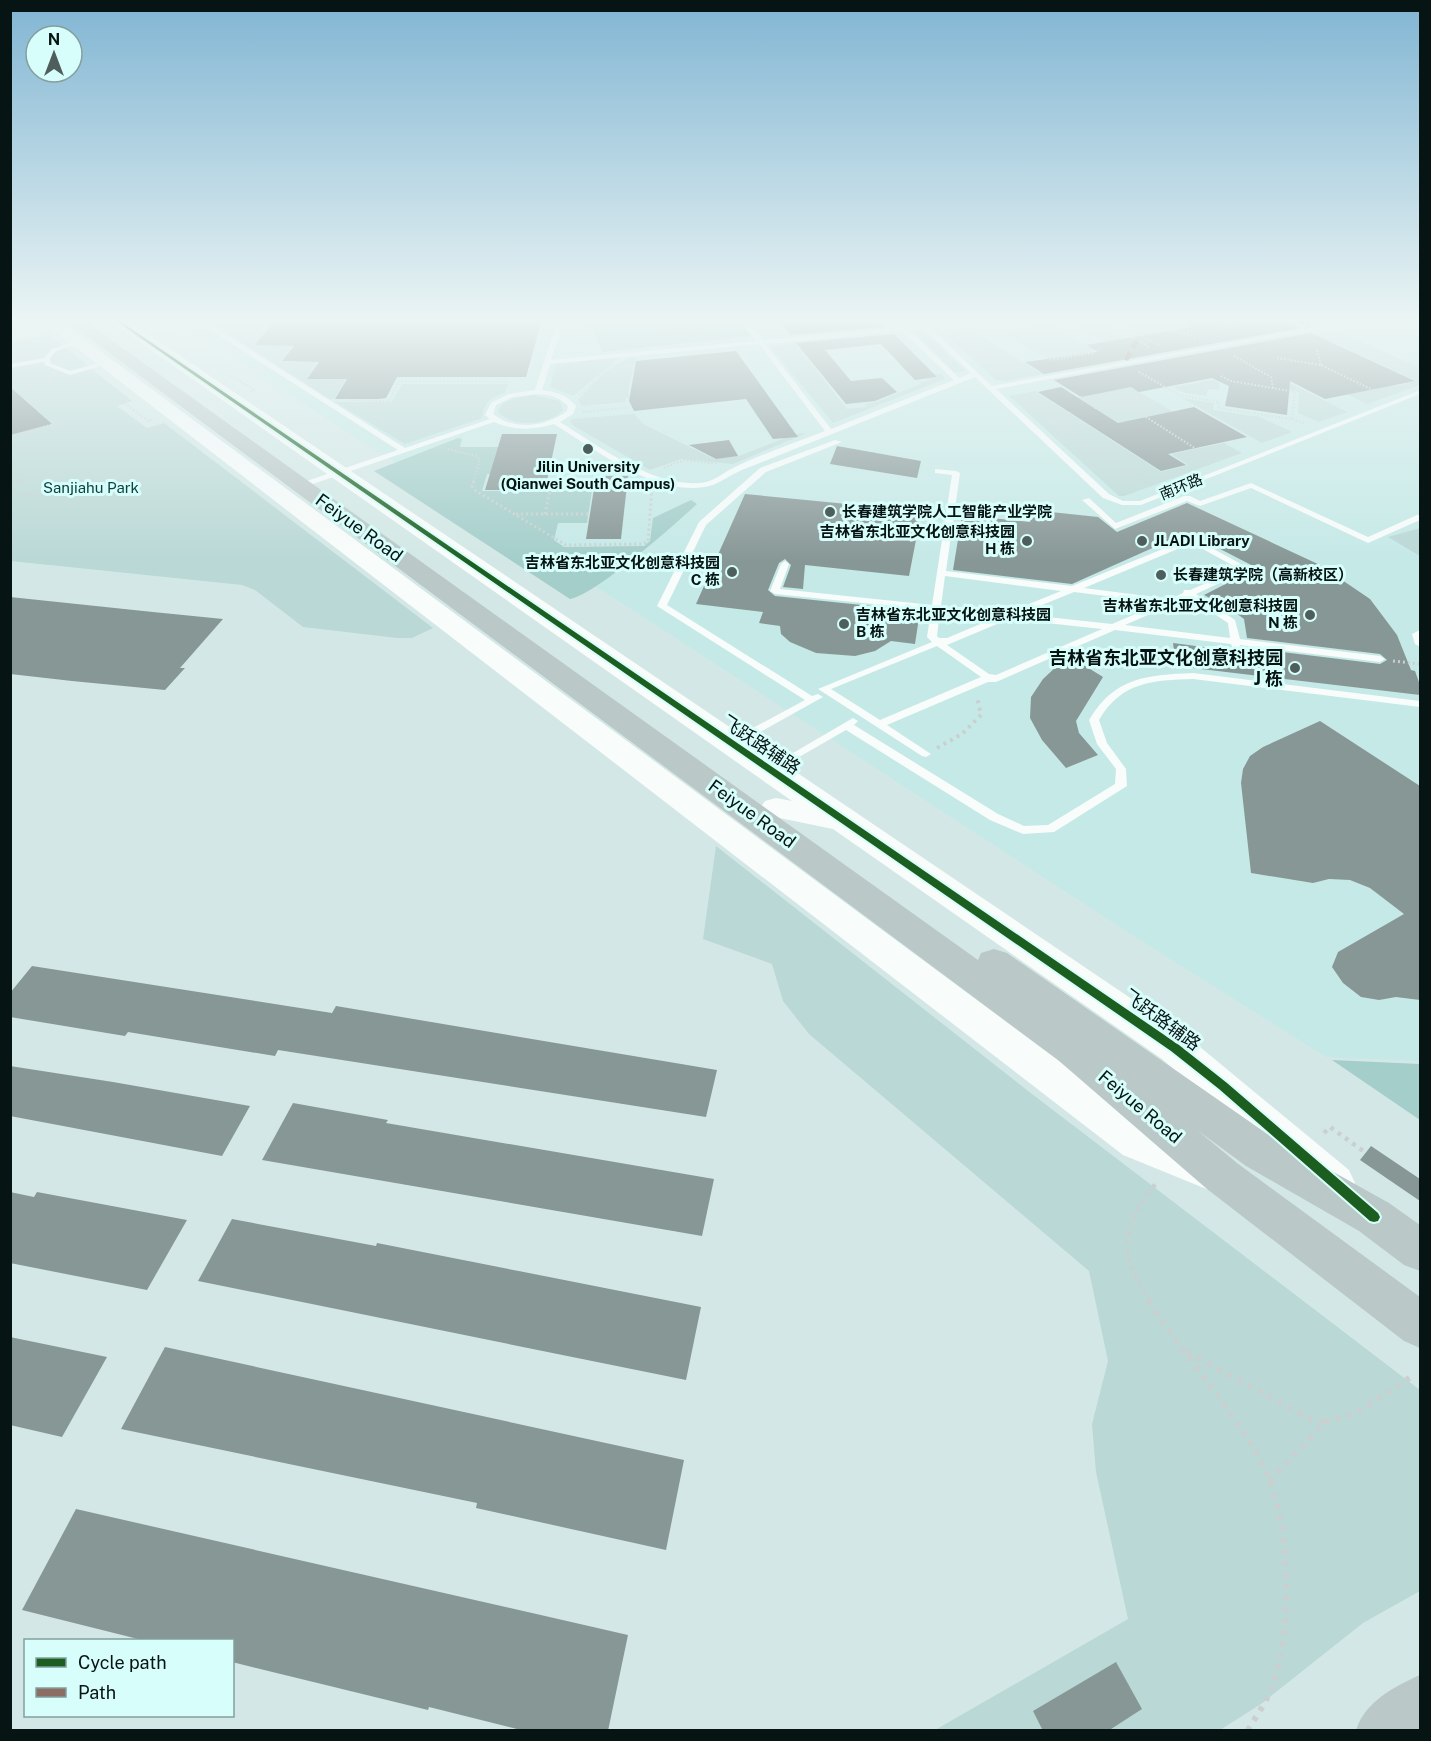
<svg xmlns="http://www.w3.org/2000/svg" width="1431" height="1741" font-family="'Public Sans','Noto Sans SC',sans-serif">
<rect width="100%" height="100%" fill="#d3e8e6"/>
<polygon fill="#c5e9e7" points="171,319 1420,319 1420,1061 1326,1057 1129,933 628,607 386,457"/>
<g fill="#bad8d6">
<polygon points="263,319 274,319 236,325 270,325 255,345 292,346 281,362 317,362 306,379 346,379 334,399 329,399 217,326"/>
<polygon points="1064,319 1091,319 1154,353 1006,381 996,380 944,334 968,328 1039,372 1062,367 1001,333 1049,324 1094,350 1092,351 1097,355 1127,354"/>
<polygon points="1114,319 1174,319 1214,338 1216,327 1198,319 1258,319 1273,327 1293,323 1284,319 1308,319 1317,322 1173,349 1182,341 1164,331 1144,335"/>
<polygon points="913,331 924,331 965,371 954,372"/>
<polygon points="1338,331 1420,368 1420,385 1367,404 1343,392 1389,383 1396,386 1417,381 1318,335"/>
<polygon points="49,335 132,401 117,406 147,428 164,423 433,628 412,638 397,638 303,627 255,590 242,585 11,561 11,342"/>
<polygon points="795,344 847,409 867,407 865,403 876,402 920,384 919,382 928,381 926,379 938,378 935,374 942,374 945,379 833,423 770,347"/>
<polygon points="620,357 573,396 550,387 556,364"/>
<path d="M635,358L628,393L630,398H625L626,402L582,406L578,400C593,385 613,360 635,358Z"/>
<polygon points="1274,375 1347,412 1319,422 1298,413 1299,392 1281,388"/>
<polygon points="1213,380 1220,383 1219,390 1208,389 1206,396 1185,393 1173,387"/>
<path d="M402,384H508L505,393C488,399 485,401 482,418L405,444L335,402H392Z"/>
<polygon points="1131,387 1172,411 1147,437 1123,422 1118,423 1078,397"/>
<polygon points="1035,391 1161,472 1188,465 1171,454 1224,443 1242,453 1124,496 1119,496 1009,396"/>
<path d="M533,395L560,401L563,410C549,425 516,427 500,414L498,410L505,402L513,399Z"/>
<polygon points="1182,398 1214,403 1213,410 1260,417 1292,432 1262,443"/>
<polygon points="634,414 643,424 714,459 739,456 785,438 783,435 807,433 733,464 681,459 650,470 574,426 570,422 572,419"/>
<polygon points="1420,528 1420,556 1388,537"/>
<polygon points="716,846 1032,1094 1420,1390 1420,1591 1363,1623 1261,1704 1220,1730 935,1730 1128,1619 1096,1472 1092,1424 1108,1361 1089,1271 809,1034 783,1001 772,964 703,939"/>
</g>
<g fill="#a4ceca">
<polygon points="587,319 738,319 751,336 603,352"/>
<path d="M458,438L462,439L460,447H520L514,474H487L482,491H592L587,523H558L554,540L564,547L644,546L650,541L653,518L691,500L697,504C674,525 597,594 570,599L374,471Z"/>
<polygon points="1332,1060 1420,1064 1420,1120"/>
</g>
<g fill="#879796">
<polygon points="276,319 542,319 526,377 397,377 386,398 378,399 335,399 347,379 307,379 319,362 282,361 294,346 255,345"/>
<polygon points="816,319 875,319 884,327 790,335 779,322"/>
<polygon points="1175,319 1281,319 1300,328 1044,374 1025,362 1098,352 1086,345 1192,327"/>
<polygon points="1311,333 1415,381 1325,399 1290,381 1287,415 1225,406 1229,386 1212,378 1139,392 1131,387 1081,397 1054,380"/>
<polygon points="894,334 937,377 915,380 881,344 825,350 851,381 882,378 897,392 875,401 846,404 796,343"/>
<polygon points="736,351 798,437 773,439 746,399 634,411 629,401 636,361"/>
<polygon points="10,387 52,424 10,435"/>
<polygon points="1061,387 1118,423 1194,407 1247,437 1168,454 1186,465 1161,471 1038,392"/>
<polygon points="502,434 557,434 545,490 485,490"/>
<polygon points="729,440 738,456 716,459 689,445"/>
<polygon points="837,446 921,461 917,478 830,464"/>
<polygon points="596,476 628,476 621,539 586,539"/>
<polygon points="745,494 909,510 908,512 921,514 909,576 805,565 803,589 783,587 791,565 785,559 779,563 768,590 775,596 920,611 915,644 891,641 875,651 855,656 816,653 790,642 781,634 780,626 759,623 763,612 696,604"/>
<polygon points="1187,503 1320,565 1370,599 1397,635 1411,670 1415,671 1420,685 1420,695 1176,666 1173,643 1233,651 1249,652 1249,648 1380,664 1387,660 1380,654 1247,638 1244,619 1232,610 1204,595 1257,568 1193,535 1186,533 1072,584 953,570 962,515 1030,522 1032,510 1098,517 1117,532"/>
<polygon points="10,597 153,612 223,619 180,668 185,668 165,690 72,681 10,674"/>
<polygon points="1074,659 1103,677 1076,721 1079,733 1098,755 1066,768 1042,740 1030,718 1031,697 1043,679 1058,665"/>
<polygon points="1320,721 1420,786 1420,1000 1396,997 1379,1000 1361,997 1343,983 1332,967 1338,952 1404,914 1370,888 1350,880 1329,879 1313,883 1251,873 1241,783 1243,769 1250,756 1263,747"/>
<polygon points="32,966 332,1013 336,1006 717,1070 706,1117 278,1050 275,1056 128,1032 125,1036 10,1017 10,993"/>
<polygon points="10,1066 113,1082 250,1106 222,1156 10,1116"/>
<polygon points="293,1103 388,1120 386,1123 714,1179 702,1236 262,1160"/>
<polygon points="1371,1146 1420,1179 1420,1201 1360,1160"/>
<polygon points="10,1192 34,1197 37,1192 187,1220 147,1290 10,1263"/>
<polygon points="232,1219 376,1246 377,1243 701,1307 686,1380 198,1281"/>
<polygon points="10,1337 107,1357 62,1437 10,1425"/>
<polygon points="165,1347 684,1460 666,1550 476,1508 477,1503 121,1429"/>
<polygon points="76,1509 628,1635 608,1731 525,1731 429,1707 428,1710 232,1662 232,1641 146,1641 22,1610"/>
<polygon points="1116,1662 1142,1709 1108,1731 1043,1731 1033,1711"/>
</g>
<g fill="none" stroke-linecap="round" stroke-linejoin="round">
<g stroke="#cad0d0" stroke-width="2" stroke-dasharray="1.5 2" stroke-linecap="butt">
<polyline points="607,319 685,336"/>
<polyline points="1098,319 1150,347"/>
<polyline points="1111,319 1159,345"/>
<polyline points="1132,319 1139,334"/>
<polyline points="1133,321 1196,337"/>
<polyline points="1221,328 1262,321"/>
<polyline points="968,334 979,343 983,361"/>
<polyline points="700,335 724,319"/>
<polyline points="570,336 599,319"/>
<polyline points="569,339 597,344"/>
<polyline points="652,340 687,319"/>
<polyline points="964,343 996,354 1018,372"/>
<polyline points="1317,350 1321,365"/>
<polyline points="1234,356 1271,377 1273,388 1295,392 1292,419"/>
<polyline points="1277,358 1321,365 1381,394"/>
<polyline points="980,359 1012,371"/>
<polyline points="1050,360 1095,353"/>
<polyline points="1139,372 1179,395 1219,402 1218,408 1292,419 1306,424"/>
<polyline points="228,374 255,390 250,392"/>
<polyline points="1221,376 1231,381 1273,388"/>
<polyline points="579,395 607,370"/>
<polyline points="1080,397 1124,403 1215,461"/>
<polyline points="1025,399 1099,456 1146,482"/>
<polyline points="351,400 389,401 399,381 509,382"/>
<polyline points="122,401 148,421 153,419"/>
<polyline points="1125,402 1148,397"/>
<polyline points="1124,403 1128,388"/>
<polyline points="1094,408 1117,404"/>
<polyline points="583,412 632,407"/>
<polyline points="1049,418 1071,413"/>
<polyline points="10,437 67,420"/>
<polyline points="448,449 476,456 480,460 473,482"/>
<polyline points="10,467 20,475 21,482"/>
<polyline points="664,468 684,460 718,464"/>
<polyline points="124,482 136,481"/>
</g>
<g stroke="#cad0d0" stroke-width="3" stroke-dasharray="2 3" stroke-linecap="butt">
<polyline points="474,481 472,486 476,491 566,545 643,544 648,541 652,488"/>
<polyline points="1143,481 1152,486"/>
<polyline points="10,493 22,481"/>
<polyline points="10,496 136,481"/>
<polyline points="516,514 590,514"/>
<polyline points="545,514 550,490"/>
<polyline points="1393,661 1420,664"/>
</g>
<polyline stroke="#cad0d0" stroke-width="4" stroke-dasharray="3 4.5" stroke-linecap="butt" points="937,748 962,734 981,715 977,697"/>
<g stroke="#cad0d0" stroke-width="4.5" stroke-dasharray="4 5" stroke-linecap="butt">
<polyline points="1324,1133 1330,1127 1366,1153"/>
<path d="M1150,1302C1117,1252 1121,1228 1157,1182"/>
</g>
<g stroke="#cad0d0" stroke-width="6" stroke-dasharray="4.5 7" stroke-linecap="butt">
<path d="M1149,1301C1183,1355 1227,1402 1259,1458C1292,1516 1294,1624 1272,1686C1267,1702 1256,1716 1248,1730"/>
<polyline points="1187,1352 1310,1419 1325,1422"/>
<polyline points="1270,1481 1325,1422 1356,1413 1414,1375"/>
</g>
<g fill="#f8fcfb" fill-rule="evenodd">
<path d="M194,319L203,320L230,319L227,321L208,323L405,448L490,419L485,415L491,403L509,394L535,390L558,319H564L551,360L756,341L740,319H746L763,340L898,328L890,319H896L905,327L920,326L914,319H920L927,325L979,319L976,321L930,328L992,386L1332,324L1330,327L996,389L1109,494L1123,501H1140L1418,391L1420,390V394L1141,505H1122L1103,498L975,377L742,470C732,474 723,481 713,485C661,501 596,450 554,424C533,430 514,431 494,422L301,488H298V484L398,450L201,324L148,332L145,330L197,321ZM924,329L971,373L959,378L909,330ZM902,331L954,380L831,429L765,344ZM759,344L825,431C795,443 764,453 735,467C726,471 717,479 706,482C658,491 599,446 560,422L573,414L576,406C567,395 556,392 542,390L550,364ZM538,394C550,395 560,397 568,406L567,411C545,427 515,431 493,414L496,405L513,397Z"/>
<polygon points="79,340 82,342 81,343 56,351 50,358 50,363 70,371 106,361 108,362 108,364 70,375 45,365 44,362 10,368 10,364 44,358 52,349"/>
<polygon points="835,440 842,442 766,472 706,525 667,605 812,696 818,694 823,697 735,746 727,746 726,744 727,742 805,700 657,606 699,522 760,468"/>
<path d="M935,469L956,471L960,473L946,571L1072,586L1192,537L1250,569L1196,594L1235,620L1240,639L1380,656L1385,659L1380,662L1240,645L1239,649H1233L1231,644L1115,630L996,682H988L887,725L931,754L926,757L922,756L818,689L932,642L927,637L931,610L775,594L770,591L781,564L785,561L789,564L780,589L932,605L952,475L935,473ZM1192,543L1239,569L1190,590H1184L1183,593L1170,599L1084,588ZM945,576L1061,591L1007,613L941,606ZM1074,592L1161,603L1112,624L1020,614ZM1189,597L1228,623L1230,638L1125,625ZM940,611L997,617L947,638H939L937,636ZM1009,619L1102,629L996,675L989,674L947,645ZM937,646L981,677L880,720L831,689Z"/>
<polygon points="1251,483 1368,537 1417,515 1420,515 1420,520 1368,543 1251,488 1200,506 1187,501 1115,529 1082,500 1089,498 1116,523 1184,496 1190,496 1200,501"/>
<polygon points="1420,630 1420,647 1415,644 1412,634"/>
<path d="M1193,673L1420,701V707L1193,679C1153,680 1121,682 1099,720L1107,743L1126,769L1127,786L1054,832L1023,834L990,820L846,730L773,772H765L764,770L853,718L858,721L854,725L998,814L1024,826L1048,825L1115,784L1116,769L1097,744L1089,720C1115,677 1146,675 1193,673Z"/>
</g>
<g fill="#f8fcfb" fill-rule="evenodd">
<polygon points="39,319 57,319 1151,1129 1224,1158 1230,1171 1224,1184 1209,1190 1123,1155"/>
<polygon points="107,319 126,319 1188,1037 1349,1170 1355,1183 1349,1196 1334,1202 1319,1196 1162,1059 833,829 765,815 760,808 765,801 776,798 792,801"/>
</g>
<g fill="#bbc8c8" fill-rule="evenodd">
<polygon points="64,319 82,319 978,960 981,953 994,949 1007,953 1276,1140 1389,1203 1420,1225 1420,1271 1404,1265 1359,1231 1246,1166 1197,1130 1237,1163 1420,1297 1420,1348 1404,1341 1207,1189 1058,1060"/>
<path d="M1420,1675V1730H1356C1365,1702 1393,1687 1420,1675Z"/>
</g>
<g stroke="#8d6e63" stroke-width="4.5" stroke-dasharray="9 4.5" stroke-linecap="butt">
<polyline points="1295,319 1309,325"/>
<polyline points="1126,360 1137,340"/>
</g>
<defs>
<polygon id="cycleway" points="113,319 117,319 1179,1045 1227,1083 1378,1213 1380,1217 1378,1221 1374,1222 1370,1221 1219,1089 1171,1051"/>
</defs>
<use href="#cycleway" stroke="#d7fefb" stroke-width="4"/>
<use href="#cycleway" fill="#1b5e20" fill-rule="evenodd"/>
</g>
<linearGradient id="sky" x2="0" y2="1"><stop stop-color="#81b5d3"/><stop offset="0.57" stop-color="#ebf5f4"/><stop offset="1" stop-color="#ebf5f4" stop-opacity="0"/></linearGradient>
<rect width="1431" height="562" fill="url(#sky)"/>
<g fill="#4e5e5d" stroke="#d7fefb" stroke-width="2">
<circle cx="588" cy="449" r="6"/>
<circle cx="830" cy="512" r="6"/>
<circle cx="1027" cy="541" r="6"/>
<circle cx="1142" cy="541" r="6"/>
<circle cx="732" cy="572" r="6"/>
<circle cx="1161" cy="575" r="6"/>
<circle cx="1310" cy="615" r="6"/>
<circle cx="844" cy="624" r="6"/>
<circle cx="1295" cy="668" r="6"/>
</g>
<g text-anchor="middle" stroke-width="6" stroke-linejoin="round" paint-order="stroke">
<g font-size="15" font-weight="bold" fill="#061413" stroke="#d7fefb" text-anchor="start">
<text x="588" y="472" text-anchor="middle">Jilin University<tspan x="588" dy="17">(Qianwei South Campus)</tspan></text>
<text x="842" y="517">长春建筑学院人工智能产业学院</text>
<text x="1015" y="537" text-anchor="end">吉林省东北亚文化创意科技园<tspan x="1015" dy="17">H 栋</tspan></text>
<text x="1154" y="546">JLADI Library</text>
<text x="720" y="568" text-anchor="end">吉林省东北亚文化创意科技园<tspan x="720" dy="17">C 栋</tspan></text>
<text x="1173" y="580">长春建筑学院（高新校区）</text>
<text x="1298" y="611" text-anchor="end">吉林省东北亚文化创意科技园<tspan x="1298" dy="17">N 栋</tspan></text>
<text x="856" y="620">吉林省东北亚文化创意科技园<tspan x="856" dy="17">B 栋</tspan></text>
</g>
<g font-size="15" fill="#061413" stroke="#d7fefb">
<text transform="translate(1181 487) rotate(-22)" y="5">南环路</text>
</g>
<g font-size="15" fill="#0d4442" stroke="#d7fefb">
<text x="91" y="493">Sanjiahu Park</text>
</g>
<g font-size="18" fill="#061413" stroke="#d7fefb">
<text transform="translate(359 528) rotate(36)" y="6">Feiyue Road</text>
<text transform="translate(761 745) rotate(34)" y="6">飞跃路辅路</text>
<text transform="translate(752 814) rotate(36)" y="6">Feiyue Road</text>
<text transform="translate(1162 1020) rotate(36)" y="6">飞跃路辅路</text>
<text transform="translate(1140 1107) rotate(40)" y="6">Feiyue Road</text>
</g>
<g font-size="18" font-weight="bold" fill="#061413" stroke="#d7fefb" text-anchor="end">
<text x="1283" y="664">吉林省东北亚文化创意科技园<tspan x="1283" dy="21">J 栋</tspan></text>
</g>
</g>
<rect width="1431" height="1741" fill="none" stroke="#061413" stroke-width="24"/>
<rect x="24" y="1639" width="210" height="78" fill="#d7fefb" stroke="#83a09e" stroke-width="1.5"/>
<rect x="36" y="1658" width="30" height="9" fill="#1b5e20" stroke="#83a09e" stroke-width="1.5"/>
<text x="78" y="1669" font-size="18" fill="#061413">Cycle path</text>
<rect x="36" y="1688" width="30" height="9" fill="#8d6e63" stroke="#83a09e" stroke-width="1.5"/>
<text x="78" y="1699" font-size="18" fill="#061413">Path</text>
<g transform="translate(54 54)"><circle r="28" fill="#d7fefb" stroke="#83a09e" stroke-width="1.5"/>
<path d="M0-4.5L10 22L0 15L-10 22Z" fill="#4e5e5d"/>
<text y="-9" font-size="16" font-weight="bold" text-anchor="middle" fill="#061413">N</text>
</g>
</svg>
